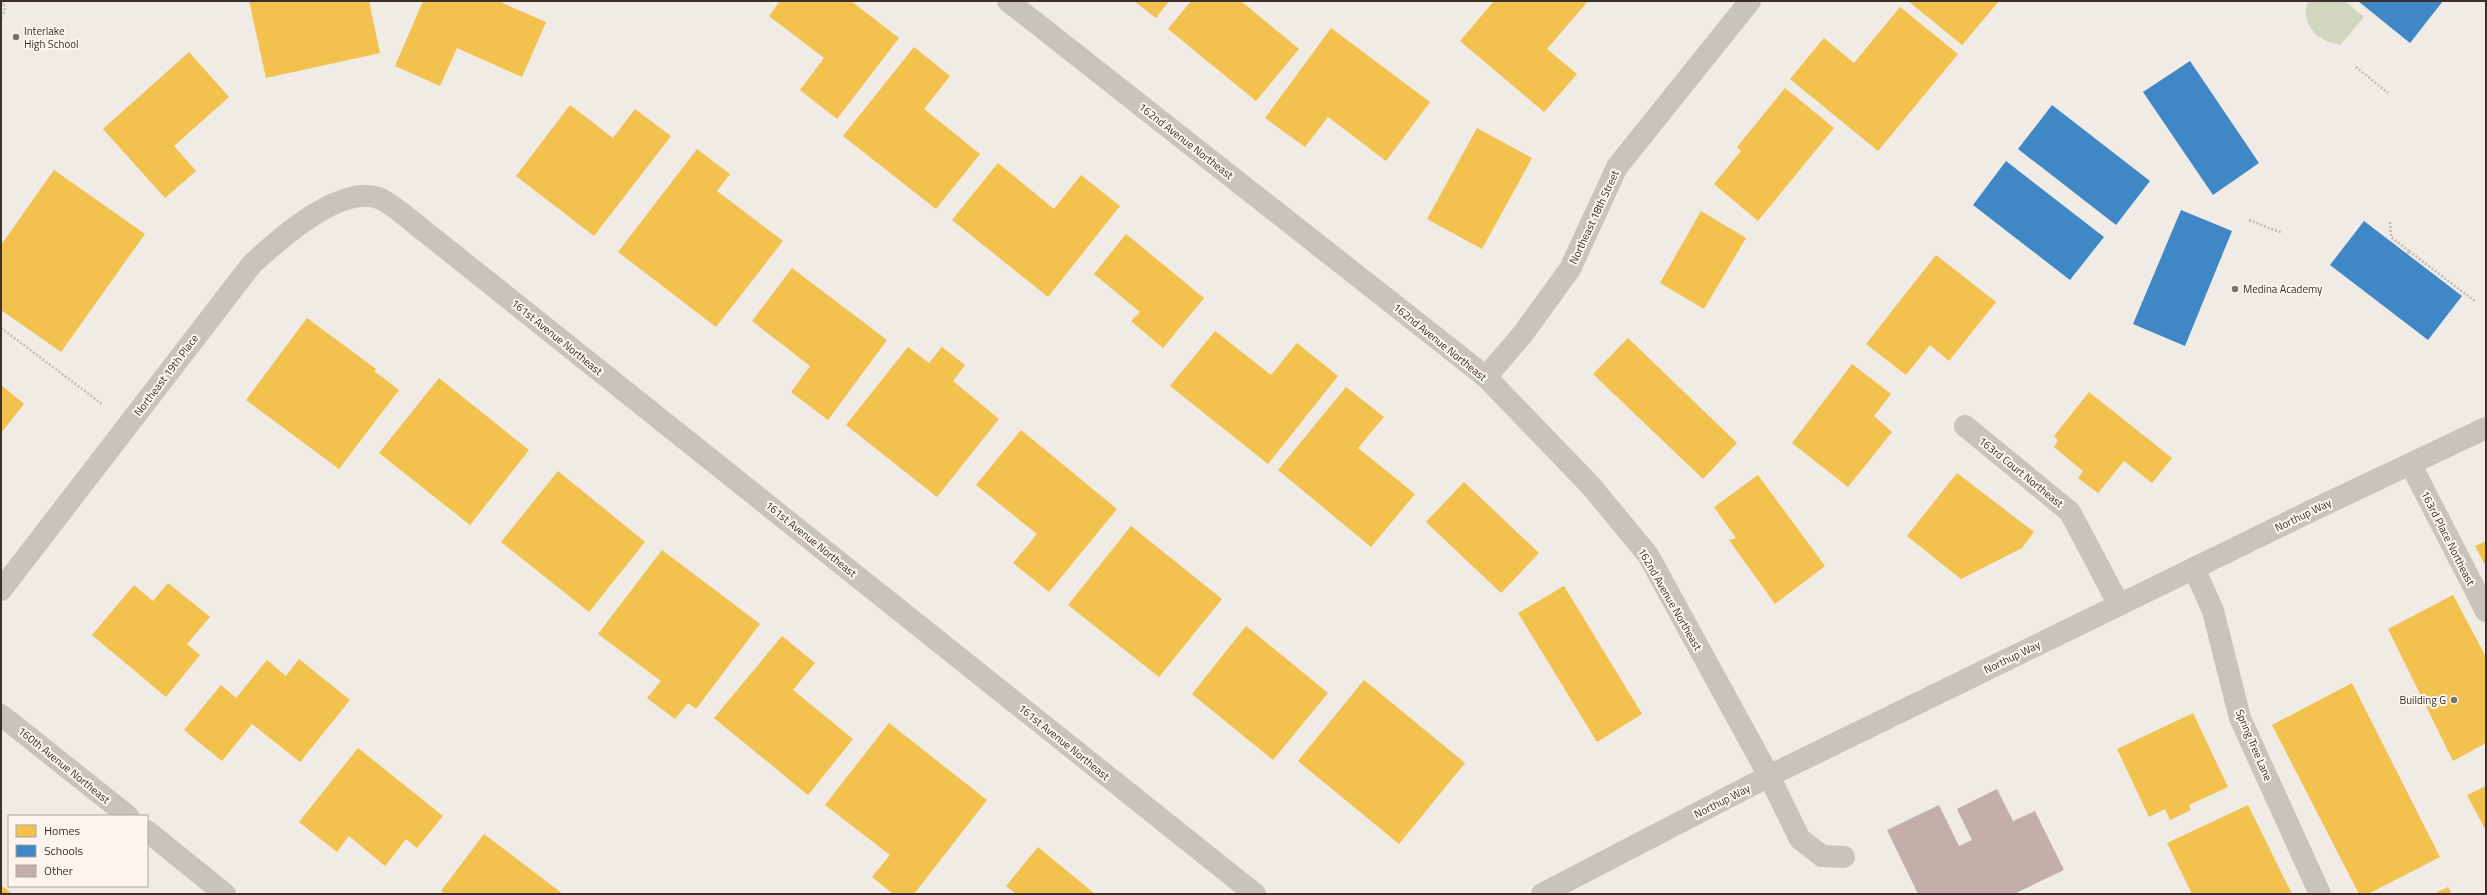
<svg xmlns="http://www.w3.org/2000/svg" width="2487" height="895" font-family="'Titillium Web',sans-serif">
<rect width="100%" height="100%" fill="#f0ebe5"/>
<path fill="#d1d6bf" d="M2308,1H2345L2364,17L2340,45C2317,41 2300,25 2308,1Z"/>
<g fill="#f2c14e">
<polygon points="249,1 369,1 380,53 266,78"/>
<polygon points="423,1 498,1 546,22 522,77 457,48 440,86 395,66"/>
<polygon points="780,1 851,1 899,38 837,119 800,90 824,58 769,16"/>
<polygon points="1134,1 1169,1 1156,18"/>
<polygon points="1191,1 1241,1 1299,49 1256,101 1168,29"/>
<polygon points="1494,1 1588,1 1547,49 1577,74 1544,112 1460,41"/>
<polygon points="1908,1 1999,1 1962,45"/>
<polygon points="1900,7 1958,54 1878,151 1790,79 1824,38 1854,63"/>
<polygon points="1331,28 1430,102 1386,161 1328,117 1305,147 1265,118"/>
<polygon points="914,47 950,76 924,109 980,154 936,209 843,136"/>
<polygon points="189,52 229,97 174,146 196,171 165,198 103,129"/>
<polygon points="1785,88 1834,128 1758,221 1714,184 1741,151 1737,147"/>
<polygon points="570,105 613,138 635,109 671,136 594,236 516,176"/>
<polygon points="1477,128 1532,158 1482,249 1427,219"/>
<polygon points="697,149 730,174 717,191 783,241 716,327 618,252"/>
<polygon points="998,163 1054,209 1081,175 1120,206 1048,297 952,220"/>
<polygon points="54,170 145,234 61,352 1,310 1,245"/>
<polygon points="1701,211 1746,238 1704,309 1660,283"/>
<polygon points="1126,234 1204,298 1163,348 1131,321 1140,312 1094,274"/>
<polygon points="1936,255 1996,302 1949,361 1930,345 1906,375 1866,344"/>
<polygon points="792,268 887,340 828,420 791,392 810,366 752,321"/>
<polygon points="307,318 376,369 374,371 399,390 339,469 246,400"/>
<polygon points="1215,331 1271,375 1297,343 1338,376 1268,464 1170,386"/>
<polygon points="1628,338 1737,443 1703,479 1593,374"/>
<polygon points="908,347 929,363 942,347 965,365 953,381 999,419 937,497 846,425"/>
<polygon points="1852,364 1891,394 1874,416 1892,432 1848,487 1792,443"/>
<polygon points="439,378 529,450 470,525 379,453"/>
<polygon points="1,385 24,404 1,433"/>
<polygon points="1346,387 1384,417 1358,448 1415,494 1371,547 1278,470"/>
<polygon points="2089,392 2172,458 2152,483 2124,461 2098,493 2078,478 2083,471 2054,447 2058,440 2054,436"/>
<polygon points="1021,430 1117,509 1049,592 1013,563 1037,534 976,485"/>
<polygon points="558,471 645,542 589,612 501,542"/>
<polygon points="1957,473 2034,532 2022,548 1961,579 1907,536"/>
<polygon points="1758,475 1825,566 1775,604 1729,540 1736,538 1714,507"/>
<polygon points="1464,482 1539,553 1501,593 1426,522"/>
<polygon points="1131,526 1222,599 1159,677 1068,605"/>
<polygon points="2486,541 2486,567 2475,546"/>
<polygon points="662,550 760,624 696,709 688,703 675,719 647,698 661,681 598,634"/>
<polygon points="168,583 210,617 187,644 200,655 166,697 92,635 134,585 153,601"/>
<polygon points="1564,586 1642,714 1597,742 1518,613"/>
<polygon points="2453,595 2486,657 2486,743 2453,761 2388,629"/>
<polygon points="1246,626 1328,693 1273,760 1192,694"/>
<polygon points="782,636 815,663 793,690 853,739 808,795 714,718"/>
<polygon points="299,659 350,700 300,762 252,724 222,761 184,730 221,685 236,698 267,660 286,676"/>
<polygon points="1364,680 1465,763 1399,844 1298,761"/>
<polygon points="2352,683 2440,857 2368,894 2359,894 2272,725"/>
<polygon points="2193,713 2228,787 2189,805 2191,810 2170,820 2165,809 2149,817 2117,749"/>
<polygon points="889,723 987,800 914,894 893,894 872,877 890,855 825,805"/>
<polygon points="358,748 443,816 417,848 406,839 385,866 349,836 337,852 299,822"/>
<polygon points="2486,786 2486,831 2467,795"/>
<polygon points="2248,805 2292,894 2192,894 2167,843"/>
<polygon points="484,834 563,894 445,894 441,891"/>
<polygon points="1038,847 1095,894 1016,894 1006,886"/>
<polygon points="1,885 11,893 10,894 1,894"/>
<polygon points="2448,887 2452,894 2433,894"/>
</g>
<g fill="#3f88c5">
<polygon points="2358,1 2443,1 2410,43"/>
<polygon points="2190,61 2259,163 2213,195 2143,92"/>
<polygon points="2052,105 2150,181 2116,225 2018,149"/>
<polygon points="2006,161 2104,237 2070,280 1973,205"/>
<polygon points="2181,210 2232,231 2185,346 2133,324"/>
<polygon points="2364,221 2462,296 2428,340 2330,265"/>
</g>
<polygon fill="#c3afa7" points="1997,789 2013,821 2035,811 2064,870 2014,894 1918,894 1887,830 1939,805 1959,846 1972,840 1957,809"/>
<g fill="none" stroke-linecap="round" stroke-linejoin="round">
<g stroke="#c2bbb6" stroke-width="2.5" stroke-dasharray="2 2" stroke-linecap="butt">
<polyline points="1,17 5,11 3,1"/>
<polyline points="2356,67 2388,93"/>
<polyline points="2249,220 2282,233"/>
<polyline points="2390,222 2391,237 2409,251"/>
<polyline points="2407,254 2409,251 2476,302"/>
<polyline points="1,328 102,404"/>
</g>
<g stroke="#c9c3be" stroke-width="22">
<polyline points="2194,568 2213,611 2240,718 2320,894"/>
<polyline points="1769,776 1800,839 1822,856 1844,857"/>
</g>
<g stroke="#c9c3be" stroke-width="22">
<polyline points="1008,1 1486,377 1591,486 1648,555 1769,776"/>
<polyline points="1486,377 1522,335 1570,269 1617,167 1750,1"/>
<polyline points="1965,426 2070,512 2119,605"/>
<polyline points="2411,465 2486,611"/>
<path d="M1,590L252,264C278,240 342,182 381,199C397,207 413,223 428,234L1255,894"/>
<polyline points="1,715 128,816"/>
<polyline points="147,831 225,894"/>
</g>
<polyline stroke="#c9c3be" stroke-width="22" points="1542,894 1769,776 2311,511 2486,428"/>
</g>
<g fill="#7a716c" stroke="#fbf5ee" stroke-width="1.5">
<circle cx="16" cy="37" r="4"/>
<circle cx="2235" cy="289" r="4"/>
<circle cx="2454" cy="700" r="4"/>
</g>
<g text-anchor="middle" stroke-width="4" stroke-linejoin="round" paint-order="stroke">
<g font-size="11" fill="#3b302b" stroke="#fbf5ee" text-anchor="start">
<text x="24" y="35">Interlake<tspan x="24" dy="13">High School</tspan></text>
<text x="2243" y="293">Medina Academy</text>
<text x="2446" y="704" text-anchor="end">Building G</text>
</g>
<g font-size="11" fill="#3b302b" stroke="#fbf5ee">
<text transform="translate(1186 141) rotate(38)" y="4">162nd Avenue Northeast</text>
<text transform="translate(1594 217) rotate(-65)" y="4">Northeast 18th Street</text>
<text transform="translate(557 337) rotate(39)" y="4">161st Avenue Northeast</text>
<text transform="translate(1440 342) rotate(39)" y="4">162nd Avenue Northeast</text>
<text transform="translate(166 375) rotate(-53)" y="4">Northeast 19th Place</text>
<text transform="translate(2021 472) rotate(39)" y="4">163rd Court Northeast</text>
<text transform="translate(2303 515) rotate(-26)" y="4">Northup Way</text>
<text transform="translate(2448 538) rotate(63)" y="4">163rd Place Northeast</text>
<text transform="translate(811 539) rotate(39)" y="4">161st Avenue Northeast</text>
<text transform="translate(1670 599) rotate(60)" y="4">162nd Avenue Northeast</text>
<text transform="translate(2012 657) rotate(-26)" y="4">Northup Way</text>
<text transform="translate(1064 742) rotate(39)" y="4">161st Avenue Northeast</text>
<text transform="translate(2254 745) rotate(67)" y="4">Spring Tree Lane</text>
<text transform="translate(64 765) rotate(39)" y="4">160th Avenue Northeast</text>
<text transform="translate(1722 801) rotate(-27)" y="4">Northup Way</text>
</g>
</g>
<rect width="2487" height="895" fill="none" stroke="#3b302b" stroke-width="4"/>
<rect x="8" y="815" width="140" height="72" fill="#fbf5ee" stroke="#aea6a0"/>
<rect x="16" y="825" width="20" height="12" fill="#f2c14e" stroke="#aea6a0"/>
<text x="44" y="835" font-size="12" fill="#3b302b">Homes</text>
<rect x="16" y="845" width="20" height="12" fill="#3f88c5" stroke="#aea6a0"/>
<text x="44" y="855" font-size="12" fill="#3b302b">Schools</text>
<rect x="16" y="865" width="20" height="12" fill="#c3afa7" stroke="#aea6a0"/>
<text x="44" y="875" font-size="12" fill="#3b302b">Other</text>
</svg>
